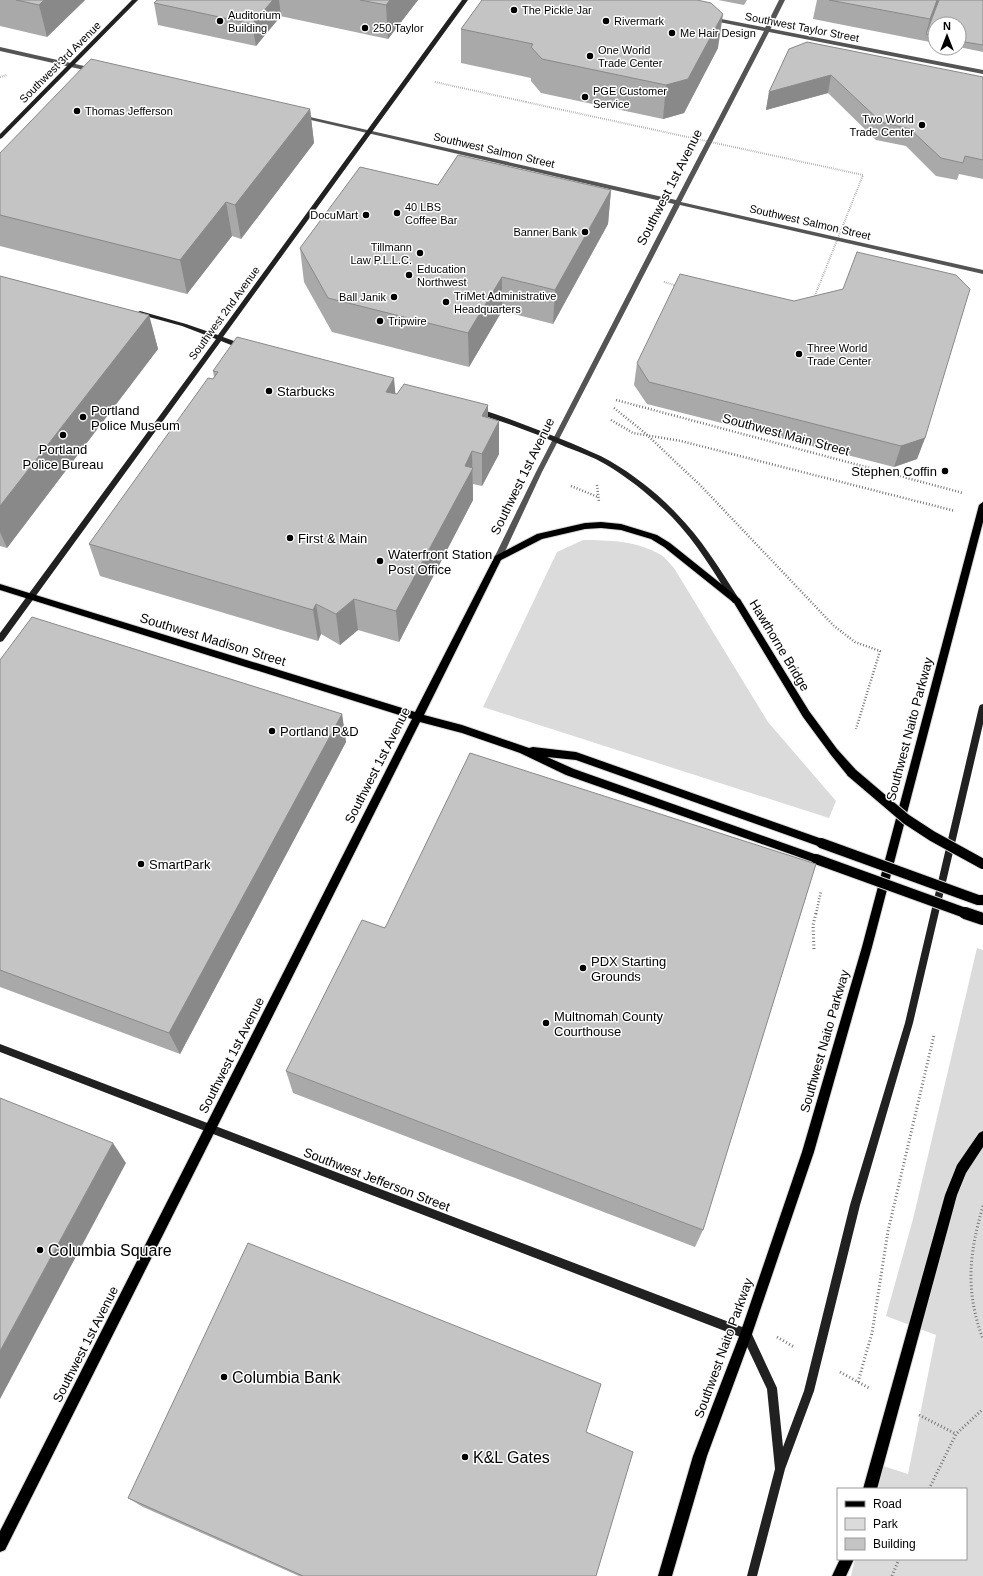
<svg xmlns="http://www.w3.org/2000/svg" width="983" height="1576" font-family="Helvetica,sans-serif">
<rect width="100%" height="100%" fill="#fff"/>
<g fill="#dbdbdb">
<path d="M583,540C609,540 638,541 661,555C666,558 670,564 674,568L768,722L836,801L829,818L483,707L557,552Z"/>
<polygon points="977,948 983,950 983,1576 851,1576 855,1559 966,1559 966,1489 871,1489 877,1464 908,1474 936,1335 886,1316 913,1219"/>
</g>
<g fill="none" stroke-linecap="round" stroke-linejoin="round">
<defs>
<g id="primary">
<polygon points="983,502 983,522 872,947 814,1152 752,1334 707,1456 672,1576 658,1576 693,1456 740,1334 802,1152 862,947 979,505"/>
<polygon points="601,522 621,524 657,535 670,543 740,599 809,711 837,749 856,770 857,773 856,776 852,777 848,776 831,755 803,717 734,603 664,547 651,539 621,530 601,528 585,529 542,539 501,560 424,715 462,725 529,748 533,747 576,752 825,840 826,843 825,846 821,847 576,760 547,757 574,769 820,856 821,859 820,862 816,863 566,775 520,753 462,733 420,722 5,1550 0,1552 0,1531 412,719 0,590 0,584 415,712 495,556 537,534 585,523"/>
<polygon points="983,1131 983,1147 966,1173 957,1195 877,1489 863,1489 945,1195 957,1165 979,1133"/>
<polygon points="840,1559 854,1559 846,1576 832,1576"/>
</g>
</defs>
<use href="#primary" stroke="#dbdbdb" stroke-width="2"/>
<g stroke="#767676" stroke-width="2" stroke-dasharray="0.5 1.5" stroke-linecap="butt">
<polyline points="0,77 7,75"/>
<polyline points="435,82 526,102"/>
<polyline points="664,282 678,286"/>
</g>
<g stroke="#767676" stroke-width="2.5" stroke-dasharray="1 2" stroke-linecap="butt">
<polyline points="616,400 963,493"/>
<polyline points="614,408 645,433 701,486 834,626 855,642 880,651 856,729"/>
<polyline points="611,420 633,433 681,441 955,511"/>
<polyline points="597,485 599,502"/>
<polyline points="571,486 598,497"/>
<polyline points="816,914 821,891"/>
</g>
<g stroke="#767676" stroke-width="3" stroke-dasharray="1 2.5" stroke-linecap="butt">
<polyline points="814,949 813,925 816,913"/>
<path d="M983,1206C969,1254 965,1291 983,1339"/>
<polyline points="777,1337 794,1347"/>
<polyline points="840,1372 869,1388"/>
<polyline points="858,1382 872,1333 888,1231 934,1035"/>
<polyline points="919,1415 956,1434"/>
<polyline points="929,1489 956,1434 983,1409"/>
<polyline points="892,1576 899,1559"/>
</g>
<polygon fill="#545454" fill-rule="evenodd" points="779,0 785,0 770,30 765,31 764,30"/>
<g fill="#545454" fill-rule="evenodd">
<polygon points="711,17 983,70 983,74 769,32 681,202 983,270 983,274 680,205 542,472 502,558 501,560 495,560 494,558 536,472 674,204 298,117 301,115 676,200 764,31 709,20 709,18"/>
<polygon points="0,47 93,68 96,70 93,72 0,51"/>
</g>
<g fill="#212121" fill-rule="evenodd">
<polygon points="132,0 138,0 2,138 0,139 0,134"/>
<polygon points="462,0 468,0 223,337 245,345 245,349 241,349 221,341 3,641 0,642 0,633 216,339 182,326 138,314 138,312 140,311 186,324 218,335"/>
<path d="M476,409H480C511,419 541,431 571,443C584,449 598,454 610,461C634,475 657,493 676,513C701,538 720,569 739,599L740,601L739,603H733C715,573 696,542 672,517C652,497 629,478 605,464C593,457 579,452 566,447C537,434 507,423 476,413Z"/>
<polygon points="983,704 983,724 913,1023 860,1205 814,1391 785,1469 757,1576 747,1576 775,1469 767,1389 743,1338 0,1052 0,1044 750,1330 777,1388 783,1447 804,1391 850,1205 905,1023 979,707 980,705"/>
</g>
<use href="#primary" fill="#000" fill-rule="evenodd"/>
<defs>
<g id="primary-bridge-far1">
<polyline points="852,773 906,819 932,836 983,864"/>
<polyline points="821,843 978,900 983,900"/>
<polyline points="816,859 968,914"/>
</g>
<polyline id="primary-bridge" points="965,913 983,919"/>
</defs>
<use href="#primary-bridge-far1" stroke="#dbdbdb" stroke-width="12" stroke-linecap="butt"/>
<use href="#primary-bridge" stroke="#dbdbdb" stroke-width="14" stroke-linecap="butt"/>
<polyline stroke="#767676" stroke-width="2" stroke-dasharray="0.5 1.5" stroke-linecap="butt" points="526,102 863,175 814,298"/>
<use href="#primary-bridge-far1" stroke="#000" stroke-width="10"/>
<use href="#primary-bridge" stroke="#000" stroke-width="12"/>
</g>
<g fill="#a9a9a9">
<polygon points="0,0 85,0 47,37 0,26"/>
<polygon points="157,0 418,0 388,39 280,16 256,46 158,25 154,3"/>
<polygon points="718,0 747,0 744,5"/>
<polygon points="817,0 983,0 983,52 959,47 959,24 935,24 935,43 813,19"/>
<polygon points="461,29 718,48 684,113 663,119 541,93 531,81 531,78 461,63"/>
<polygon points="789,49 983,77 983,179 959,174 957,180 936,176 906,146 876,140 828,93 766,110 769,92"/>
<polygon points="310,109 314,143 241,239 232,236 187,294 0,246 0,153"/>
<polygon points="438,185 611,190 608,224 553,324 502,311 469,367 332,332 304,282 300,248"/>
<polygon points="0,276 149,315 158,349 7,548 0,546"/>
<polygon points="637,363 925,438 917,459 894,467 647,404 634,385"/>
<polygon points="213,371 395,394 499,421 499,454 482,486 473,484 473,500 399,642 358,630 340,645 321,634 318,641 100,576 89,544 214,377"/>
<polygon points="0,660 342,714 346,742 180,1054 0,987"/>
<polygon points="286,1071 703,1230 695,1247 293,1093"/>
<polygon points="586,1432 596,1576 299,1576 143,1507 128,1498"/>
</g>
<g fill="#898989">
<polygon points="44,0 85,0 47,37 39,5"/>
<polygon points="273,0 279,0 281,16 256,46 252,24"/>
<polygon points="390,0 418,0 388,39 386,5"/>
<polygon points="937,0 939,0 926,34 924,41 930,19"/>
<polygon points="723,14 718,48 684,113 663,119 666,85"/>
<polygon points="831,75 828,93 766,110 769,92"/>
<polygon points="310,109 314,143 241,239 235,205"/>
<polygon points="611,190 608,224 553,324 555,290"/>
<polygon points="226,202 232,236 187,294 180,260"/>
<polygon points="502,277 502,311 469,367 468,333"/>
<polygon points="149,315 158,349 7,548 0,532 0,506"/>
<polygon points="394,378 397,411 386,392"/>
<polygon points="488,405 488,438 482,416"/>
<polygon points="499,421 499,454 482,486 482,454"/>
<polygon points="925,438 917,459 894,467 901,446"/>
<polygon points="472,451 473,500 399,642 396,611"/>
<polygon points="354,599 358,630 340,645 336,614"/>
<polygon points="316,604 321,634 318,641 313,610"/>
<polygon points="342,714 346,742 180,1054 169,1033"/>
<polygon points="113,1143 126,1163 0,1399 0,1351"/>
</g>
<g fill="#c4c4c4" stroke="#898989">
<polygon points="16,0 44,0 39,5"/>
<polygon points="157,0 273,0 252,24 154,3"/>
<polygon points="360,0 390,0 386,5"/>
<polygon points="482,0 697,0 711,3 723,14 688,79 666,85 542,59 531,47 533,44 461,29"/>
<polygon points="829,0 937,0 930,19"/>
<polygon points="939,0 983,0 983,45 959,41 959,24 935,24 935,36 926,34"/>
<polygon points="807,42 983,77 983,160 965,156 963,163 941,158 910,129 881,122 831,75 769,92 789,49"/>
<polygon points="91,59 310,109 235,205 226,202 180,260 0,215 0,153"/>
<polygon points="458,155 611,190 555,290 502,277 468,333 328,298 300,248 360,167 438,185"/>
<polygon points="857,252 956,275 970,289 925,438 901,446 649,382 637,363 680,274 794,301 843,289"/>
<polygon points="0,276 149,315 0,506"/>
<polygon points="237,337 394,378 386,392 397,394 404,384 488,405 482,416 499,421 482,454 472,451 465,466 473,468 396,611 354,599 336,614 316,604 313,610 89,544 208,378 213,379 218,372 213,371"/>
<polygon points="32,617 342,714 169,1033 0,970 0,660"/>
<polygon points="470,753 816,864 703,1230 286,1071 362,920 385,928"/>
<polygon points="0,1098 113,1143 0,1351"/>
<polygon points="248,1243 601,1384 586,1432 633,1452 596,1576 303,1576 128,1498"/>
</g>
<g fill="#000" stroke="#fff" stroke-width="1.5">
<circle cx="514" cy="10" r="4"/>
<circle cx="220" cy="21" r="4"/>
<circle cx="606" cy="21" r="4"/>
<circle cx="365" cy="28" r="4"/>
<circle cx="672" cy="33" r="4"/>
<circle cx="590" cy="56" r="4"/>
<circle cx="585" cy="97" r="4"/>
<circle cx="77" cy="111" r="4"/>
<circle cx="922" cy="125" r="4"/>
<circle cx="397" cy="213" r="4"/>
<circle cx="366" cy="215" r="4"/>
<circle cx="585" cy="232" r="4"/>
<circle cx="420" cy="253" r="4"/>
<circle cx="409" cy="275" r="4"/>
<circle cx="394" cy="297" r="4"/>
<circle cx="446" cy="302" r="4"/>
<circle cx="380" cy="321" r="4"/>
<circle cx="799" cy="354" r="4"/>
<circle cx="269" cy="391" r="4"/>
<circle cx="83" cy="417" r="4"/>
<circle cx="63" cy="435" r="4"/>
<circle cx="945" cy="471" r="4"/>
<circle cx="290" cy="538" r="4"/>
<circle cx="380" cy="561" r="4"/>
<circle cx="272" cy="731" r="4"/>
<circle cx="141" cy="864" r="4"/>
<circle cx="583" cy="968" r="4"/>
<circle cx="546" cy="1023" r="4"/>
<circle cx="40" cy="1250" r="4"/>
<circle cx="224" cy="1377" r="4"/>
<circle cx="465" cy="1457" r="4"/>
</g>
<g text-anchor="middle" stroke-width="3" stroke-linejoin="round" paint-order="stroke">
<g font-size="11" fill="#000" stroke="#fff" text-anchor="start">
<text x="522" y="14">The Pickle Jar</text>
<text x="228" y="19">Auditorium<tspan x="228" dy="13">Building</tspan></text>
<text x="614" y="25">Rivermark</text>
<text x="373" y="32">250 Taylor</text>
<text x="680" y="37">Me Hair Design</text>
<text x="598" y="54">One World<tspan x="598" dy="13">Trade Center</tspan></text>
<text x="593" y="95">PGE Customer<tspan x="593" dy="13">Service</tspan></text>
<text x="85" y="115">Thomas Jefferson</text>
<text x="914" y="123" text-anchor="end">Two World<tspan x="914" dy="13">Trade Center</tspan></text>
<text x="405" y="211">40 LBS<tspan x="405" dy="13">Coffee Bar</tspan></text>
<text x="358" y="219" text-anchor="end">DocuMart</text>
<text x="577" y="236" text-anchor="end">Banner Bank</text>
<text x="412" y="251" text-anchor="end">Tillmann<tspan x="412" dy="13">Law P.L.L.C.</tspan></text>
<text x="417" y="273">Education<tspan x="417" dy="13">Northwest</tspan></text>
<text x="454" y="300">TriMet Administrative<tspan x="454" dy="13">Headquarters</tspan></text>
<text x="386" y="301" text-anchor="end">Ball Janik</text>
<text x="388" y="325">Tripwire</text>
<text x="807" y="352">Three World<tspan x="807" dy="13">Trade Center</tspan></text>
</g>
<g font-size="11" fill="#000" stroke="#fff">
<text transform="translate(802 27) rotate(11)" y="4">Southwest Taylor Street</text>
<text transform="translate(60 62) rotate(-45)" y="4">Southwest 3rd Avenue</text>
<text transform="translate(494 150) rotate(13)" y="4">Southwest Salmon Street</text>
<text transform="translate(810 222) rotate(13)" y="4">Southwest Salmon Street</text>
<text transform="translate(224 313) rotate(-54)" y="4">Southwest 2nd Avenue</text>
</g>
<g font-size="13" fill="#000" stroke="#fff">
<text transform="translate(669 187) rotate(-63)" y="5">Southwest 1st Avenue</text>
<text transform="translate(786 434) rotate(15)" y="5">Southwest Main Street</text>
<text transform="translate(522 476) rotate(-64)" y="5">Southwest 1st Avenue</text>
<text transform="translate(213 639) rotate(17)" y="5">Southwest Madison Street</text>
<text transform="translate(780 645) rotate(59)" y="5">Hawthorne Bridge</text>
<text transform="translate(909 729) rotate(-75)" y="5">Southwest Naito Parkway</text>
<text transform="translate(377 765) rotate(-63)" y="5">Southwest 1st Avenue</text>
<text transform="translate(824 1041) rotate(-74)" y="5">Southwest Naito Parkway</text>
<text transform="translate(231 1055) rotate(-63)" y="5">Southwest 1st Avenue</text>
<text transform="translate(377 1179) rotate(21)" y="5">Southwest Jefferson Street</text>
<text transform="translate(85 1344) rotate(-63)" y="5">Southwest 1st Avenue</text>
<text transform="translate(723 1348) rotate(-70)" y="5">Southwest Naito Parkway</text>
</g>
<g font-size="13" fill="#000" stroke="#fff" text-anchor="start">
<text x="277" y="396">Starbucks</text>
<text x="91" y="415">Portland<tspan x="91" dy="15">Police Museum</tspan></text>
<text x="63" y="454" text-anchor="middle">Portland<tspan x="63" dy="15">Police Bureau</tspan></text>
<text x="937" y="476" text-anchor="end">Stephen Coffin</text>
<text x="298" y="543">First &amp; Main</text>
<text x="388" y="559">Waterfront Station<tspan x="388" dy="15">Post Office</tspan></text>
<text x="280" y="736">Portland P&amp;D</text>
<text x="149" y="869">SmartPark</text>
<text x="591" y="966">PDX Starting<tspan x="591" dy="15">Grounds</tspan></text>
<text x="554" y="1021">Multnomah County<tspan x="554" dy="15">Courthouse</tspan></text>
</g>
<g font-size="16" fill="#000" stroke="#fff" text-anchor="start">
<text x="48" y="1256">Columbia Square</text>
<text x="232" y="1383">Columbia Bank</text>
<text x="473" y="1463">K&amp;L Gates</text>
</g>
</g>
<rect x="837" y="1488" width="130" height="72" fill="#ffffff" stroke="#999999"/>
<rect x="845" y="1501" width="20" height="6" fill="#000000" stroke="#999999"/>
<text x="873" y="1508" font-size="12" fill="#000000">Road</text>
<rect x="845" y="1518" width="20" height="12" fill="#dbdbdb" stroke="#999999"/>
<text x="873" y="1528" font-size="12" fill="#000000">Park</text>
<rect x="845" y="1538" width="20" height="12" fill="#c4c4c4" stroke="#999999"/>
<text x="873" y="1548" font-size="12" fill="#000000">Building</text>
<g transform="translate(947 36)"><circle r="19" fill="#ffffff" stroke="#999999"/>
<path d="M0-3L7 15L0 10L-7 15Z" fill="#000000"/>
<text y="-6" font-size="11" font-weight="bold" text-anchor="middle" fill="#000000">N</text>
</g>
</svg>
